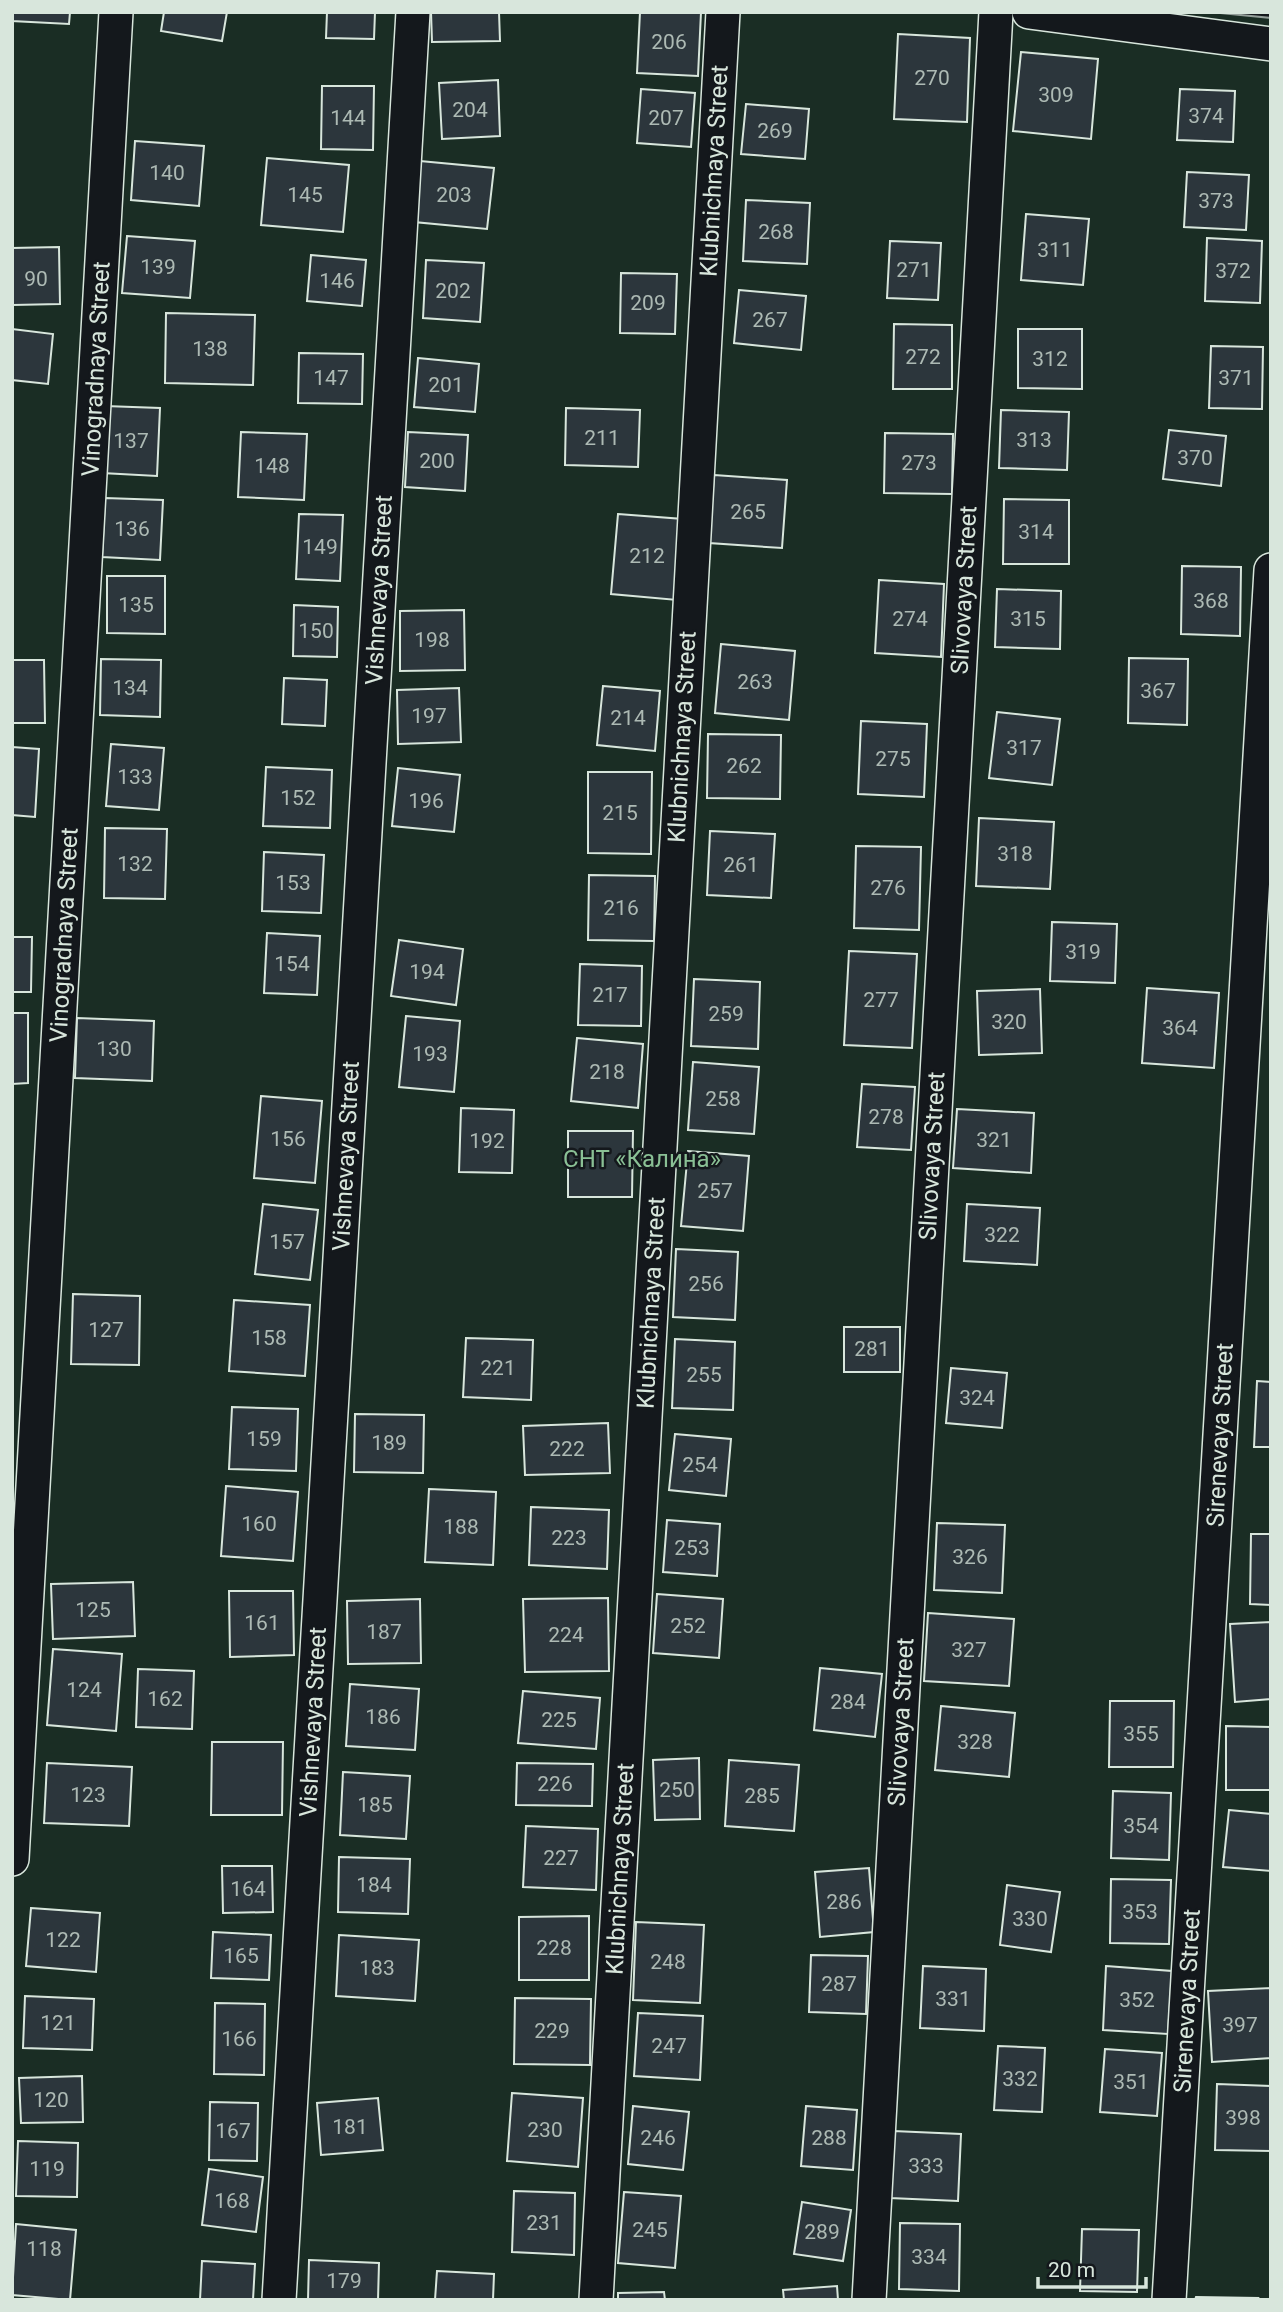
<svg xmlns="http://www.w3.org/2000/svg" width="1283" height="2312" font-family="Roboto,sans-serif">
<rect width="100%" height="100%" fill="#14181c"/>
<polygon fill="#1a2d24" stroke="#939e99" stroke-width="2" points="12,12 1210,12 1271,18 1271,2300 12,2300"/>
<g fill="#2c363c" stroke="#d8e6dc" stroke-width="2">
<polygon points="12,12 70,12 69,24 12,21"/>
<polygon points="164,12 227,12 222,41 161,31"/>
<polygon points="327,12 375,12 374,39 326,38"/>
<polygon points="431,12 499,12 500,41 432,42"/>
<polygon points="640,12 701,12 698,76 637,73"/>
<polygon points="898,34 970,38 967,122 894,119"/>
<polygon points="1021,52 1098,59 1091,139 1013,131"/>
<polygon points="498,80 500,136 442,139 439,83"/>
<polygon points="322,86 374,86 373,150 321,149"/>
<polygon points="641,89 695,93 691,147 637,143"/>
<polygon points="1180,89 1235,91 1233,142 1177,140"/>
<polygon points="746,104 809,109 805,159 741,154"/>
<polygon points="135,141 204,146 199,206 131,200"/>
<polygon points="267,158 349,165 343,232 261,225"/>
<polygon points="420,161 494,168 487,229 414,222"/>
<polygon points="1187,172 1249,175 1246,230 1184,227"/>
<polygon points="746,200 810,203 807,264 743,261"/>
<polygon points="1026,214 1089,219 1083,285 1021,280"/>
<polygon points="127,236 195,241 190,298 122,293"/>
<polygon points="1207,238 1262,241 1260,303 1205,301"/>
<polygon points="890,241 941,243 938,300 887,298"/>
<polygon points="59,247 60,304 13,305 12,248"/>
<polygon points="311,255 366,260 362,306 307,301"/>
<polygon points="426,260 484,263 480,322 423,318"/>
<polygon points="621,273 677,274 675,334 620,333"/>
<polygon points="739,290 806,296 801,350 734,343"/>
<polygon points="166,313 255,315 253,385 165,383"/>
<polygon points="894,324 952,325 952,389 893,389"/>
<polygon points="12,329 53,334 48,384 12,380"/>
<polygon points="1018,329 1082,329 1082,389 1018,388"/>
<polygon points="1211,346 1263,347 1262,409 1209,408"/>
<polygon points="299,353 363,354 362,404 298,403"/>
<polygon points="418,358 479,364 475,412 414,407"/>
<polygon points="105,406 160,408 157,476 102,473"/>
<polygon points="566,408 640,410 638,467 565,465"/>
<polygon points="1001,410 1069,412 1067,470 999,468"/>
<polygon points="1169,430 1226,436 1221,486 1163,479"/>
<polygon points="241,432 307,434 304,500 238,497"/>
<polygon points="408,432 468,435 465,491 405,487"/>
<polygon points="885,433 953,434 952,494 884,493"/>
<polygon points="714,475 787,480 782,548 709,543"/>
<polygon points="105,498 163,500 160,560 102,557"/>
<polygon points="1004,499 1069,500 1069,564 1003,564"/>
<polygon points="299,514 343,515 340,581 296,579"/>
<polygon points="618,514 683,519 677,600 611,594"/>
<polygon points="1182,566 1241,567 1240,636 1181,634"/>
<polygon points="107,576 165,576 165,634 107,633"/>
<polygon points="879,580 944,584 941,657 875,653"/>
<polygon points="997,589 1061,591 1060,649 995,647"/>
<polygon points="294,605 338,607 337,657 293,656"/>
<polygon points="464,610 465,670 400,671 400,611"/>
<polygon points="721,644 795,651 789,720 715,713"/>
<polygon points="1129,658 1188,659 1187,725 1128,723"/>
<polygon points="101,659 161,660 160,717 100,715"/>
<polygon points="12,660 44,660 45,723 12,723"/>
<polygon points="284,678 327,680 325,726 282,724"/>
<polygon points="603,686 660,691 655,751 597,745"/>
<polygon points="459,688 461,742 398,744 397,690"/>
<polygon points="997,712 1060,719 1052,785 989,778"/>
<polygon points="861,721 927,724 924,797 858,794"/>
<polygon points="708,734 781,735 780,799 707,798"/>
<polygon points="111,744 164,748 159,810 106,806"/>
<polygon points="12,747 39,749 35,817 12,815"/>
<polygon points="266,767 332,770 330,828 263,826"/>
<polygon points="398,768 460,775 454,832 392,826"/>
<polygon points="588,772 652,772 651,854 588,853"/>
<polygon points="979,818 1054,822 1050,889 976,886"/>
<polygon points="105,828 167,829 165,899 104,898"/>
<polygon points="710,831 775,834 771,898 707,895"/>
<polygon points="856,846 921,847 919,930 854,928"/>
<polygon points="264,852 324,855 321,913 262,911"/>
<polygon points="589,875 655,876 654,941 588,940"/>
<polygon points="1052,922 1117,924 1115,983 1050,981"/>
<polygon points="267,933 320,936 317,995 264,993"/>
<polygon points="12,937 32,937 31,992 12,992"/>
<polygon points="399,940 463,949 456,1005 391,996"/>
<polygon points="849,951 917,954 912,1048 844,1045"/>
<polygon points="580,964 642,966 641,1026 578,1025"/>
<polygon points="694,979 760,982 758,1049 691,1046"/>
<polygon points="1147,988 1219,993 1214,1068 1142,1063"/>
<polygon points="1040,989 1042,1053 979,1055 977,991"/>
<polygon points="12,1013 28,1013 28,1083 12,1084"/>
<polygon points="406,1016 460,1021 454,1092 399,1087"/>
<polygon points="77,1018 154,1021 152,1081 75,1078"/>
<polygon points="577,1038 643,1044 638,1108 571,1101"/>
<polygon points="693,1062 759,1067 754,1134 688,1130"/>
<polygon points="862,1084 915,1087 911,1150 857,1147"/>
<polygon points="261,1096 322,1101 315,1183 254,1178"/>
<polygon points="461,1108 514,1110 512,1173 459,1172"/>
<polygon points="957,1109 1034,1113 1031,1173 953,1168"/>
<polygon points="568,1131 633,1131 632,1197 568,1197"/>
<polygon points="688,1151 749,1156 743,1231 681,1226"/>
<polygon points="263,1204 318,1210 310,1280 255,1274"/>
<polygon points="967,1204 1040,1208 1037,1265 964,1261"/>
<polygon points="676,1249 738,1252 735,1320 673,1317"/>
<polygon points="73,1294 140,1296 139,1365 71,1364"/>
<polygon points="234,1300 310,1305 305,1376 229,1371"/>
<rect x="844" y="1327" width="56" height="45"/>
<polygon points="466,1338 533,1340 531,1400 463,1397"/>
<polygon points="675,1339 735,1342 733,1410 672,1408"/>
<polygon points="951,1368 1007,1373 1002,1428 946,1423"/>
<polygon points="1257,1381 1271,1382 1271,1447 1254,1447"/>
<polygon points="232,1407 298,1409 296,1471 229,1469"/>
<polygon points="355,1414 424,1415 423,1473 354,1472"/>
<polygon points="608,1423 610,1473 525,1475 523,1426"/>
<polygon points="675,1434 731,1439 726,1496 669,1490"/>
<polygon points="226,1486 298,1492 293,1561 221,1556"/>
<polygon points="429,1489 496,1492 493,1565 425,1562"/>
<polygon points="531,1507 609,1510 607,1569 529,1565"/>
<polygon points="667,1520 720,1524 717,1576 663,1572"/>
<polygon points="937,1523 1005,1525 1002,1593 934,1590"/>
<polygon points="1251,1534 1271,1534 1271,1605 1250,1604"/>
<polygon points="133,1582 135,1636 53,1639 51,1584"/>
<polygon points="229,1591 293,1591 294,1655 230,1657"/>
<polygon points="657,1594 723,1599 719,1658 653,1653"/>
<polygon points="608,1598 609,1671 525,1672 523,1599"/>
<polygon points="420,1599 421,1663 348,1664 347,1601"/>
<polygon points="928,1613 1014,1619 1009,1686 924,1681"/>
<polygon points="1271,1622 1271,1699 1235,1702 1230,1624"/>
<polygon points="53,1649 122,1654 116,1731 47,1725"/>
<polygon points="820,1668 882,1674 875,1737 814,1730"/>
<polygon points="138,1669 194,1671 192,1729 136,1727"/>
<polygon points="350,1684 419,1689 415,1750 346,1746"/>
<polygon points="523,1691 600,1698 596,1749 518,1743"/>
<polygon points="1110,1701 1174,1701 1173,1767 1109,1767"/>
<polygon points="941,1706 1015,1713 1009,1777 935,1770"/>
<polygon points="1226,1726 1271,1727 1271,1790 1226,1790"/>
<polygon points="212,1742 283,1742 282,1815 211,1815"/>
<polygon points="699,1758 700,1819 655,1820 653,1760"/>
<polygon points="729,1760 799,1765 794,1831 725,1826"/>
<polygon points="47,1763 132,1767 129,1826 44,1823"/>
<polygon points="517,1763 593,1764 592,1806 516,1805"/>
<polygon points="343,1772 410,1776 406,1839 340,1835"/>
<polygon points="1113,1791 1171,1793 1169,1860 1111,1858"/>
<polygon points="1229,1810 1271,1814 1271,1871 1223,1867"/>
<polygon points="526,1826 598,1829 596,1890 523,1887"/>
<polygon points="339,1857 410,1859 408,1914 338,1912"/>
<polygon points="222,1866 272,1866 273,1912 223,1913"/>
<polygon points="869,1868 874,1932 820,1937 815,1872"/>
<polygon points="1111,1879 1171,1880 1169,1944 1110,1943"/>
<polygon points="1007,1885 1060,1892 1051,1952 1000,1945"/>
<polygon points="31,1908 100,1913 96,1972 26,1966"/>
<polygon points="589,1916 589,1980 519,1980 519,1917"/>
<polygon points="636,1922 704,1925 700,2003 633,2000"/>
<polygon points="213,1932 271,1935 269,1980 211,1978"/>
<polygon points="339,1935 419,1940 415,2001 336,1996"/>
<polygon points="811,1955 868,1956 866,2014 809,2012"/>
<polygon points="923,1966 986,1969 984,2031 920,2028"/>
<polygon points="1106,1966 1172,1971 1168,2034 1103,2030"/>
<polygon points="1271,1988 1271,2058 1212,2062 1208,1991"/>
<polygon points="25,1996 94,1999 92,2050 23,2048"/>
<polygon points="515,1998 591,1999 590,2065 514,2064"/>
<polygon points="215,2003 265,2004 264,2075 214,2074"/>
<polygon points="638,2013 703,2016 700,2080 634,2076"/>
<polygon points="998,2046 1045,2048 1042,2112 994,2110"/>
<polygon points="1105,2049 1162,2053 1157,2116 1100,2112"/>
<polygon points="82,2076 83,2122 21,2123 19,2078"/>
<polygon points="1217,2084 1271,2086 1271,2151 1215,2150"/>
<polygon points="512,2093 583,2098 578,2167 507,2161"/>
<polygon points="378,2098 383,2150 321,2155 317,2103"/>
<polygon points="210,2102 258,2103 257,2161 209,2160"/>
<polygon points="633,2106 689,2112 683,2170 628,2164"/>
<polygon points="806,2106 857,2110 853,2170 801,2166"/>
<polygon points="893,2131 961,2134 958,2201 890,2198"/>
<polygon points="18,2141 78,2143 77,2197 16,2196"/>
<polygon points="209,2169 263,2177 256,2232 202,2225"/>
<polygon points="514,2191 575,2193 574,2255 512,2252"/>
<polygon points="624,2192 681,2196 675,2268 618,2263"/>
<polygon points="802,2202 851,2210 843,2261 794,2254"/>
<polygon points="900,2223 960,2224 959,2291 899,2289"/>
<polygon points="16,2224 76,2230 70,2300 12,2295"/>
<polygon points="1082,2229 1139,2230 1137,2292 1080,2291"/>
<polygon points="309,2260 379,2263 378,2300 308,2300"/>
<polygon points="202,2261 255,2264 253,2300 200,2300"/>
<polygon points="437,2271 494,2274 493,2300 435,2300"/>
<polygon points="837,2286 838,2300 784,2300 783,2290"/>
<polygon points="664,2292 665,2300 618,2300 618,2293"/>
<polygon points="1196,2297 1258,2298 1257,2300 1195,2300"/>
</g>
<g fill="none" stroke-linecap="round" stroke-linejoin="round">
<defs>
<g id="street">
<polyline points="1029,12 1271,44"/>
<polyline points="12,1859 116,12"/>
<polyline points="279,2300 413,12"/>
<polyline points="596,2300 723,12"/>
<polyline points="869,2300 996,12"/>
<polyline points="1169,2300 1271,570"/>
</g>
</defs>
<use href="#street" stroke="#d8e6dc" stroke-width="36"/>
<use href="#street" stroke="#14181c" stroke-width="33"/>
</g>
<g text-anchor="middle" stroke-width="5" stroke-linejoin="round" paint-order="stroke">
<g font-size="21" fill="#adbab4">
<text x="669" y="49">206</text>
<text x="932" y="85">270</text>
<text x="1056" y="102">309</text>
<text x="470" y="117">204</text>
<text x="1206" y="123">374</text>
<text x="348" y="125">144</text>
<text x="666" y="125">207</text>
<text x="775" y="138">269</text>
<text x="167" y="180">140</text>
<text x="305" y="202">145</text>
<text x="454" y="202">203</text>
<text x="1216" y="208">373</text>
<text x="776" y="239">268</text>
<text x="1055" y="257">311</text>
<text x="158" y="274">139</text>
<text x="914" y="277">271</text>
<text x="1233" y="278">372</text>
<text x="36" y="286">90</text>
<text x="337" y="288">146</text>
<text x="453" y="298">202</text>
<text x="648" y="310">209</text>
<text x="770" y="327">267</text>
<text x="210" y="356">138</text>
<text x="923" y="364">272</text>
<text x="1050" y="366">312</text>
<text x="331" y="385">147</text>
<text x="1236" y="385">371</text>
<text x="446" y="392">201</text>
<text x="602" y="445">211</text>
<text x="1034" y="447">313</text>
<text x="131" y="448">137</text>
<text x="1195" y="465">370</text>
<text x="437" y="468">200</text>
<text x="919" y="470">273</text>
<text x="272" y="473">148</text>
<text x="748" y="519">265</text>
<text x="132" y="536">136</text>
<text x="1036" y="539">314</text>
<text x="320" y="554">149</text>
<text x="647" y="563">212</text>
<text x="1211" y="608">368</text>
<text x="136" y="612">135</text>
<text x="910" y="626">274</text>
<text x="1028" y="626">315</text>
<text x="316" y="638">150</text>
<text x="432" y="647">198</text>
<text x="755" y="689">263</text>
<text x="130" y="695">134</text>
<text x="1158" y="698">367</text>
<text x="429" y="723">197</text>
<text x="628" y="725">214</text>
<text x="1024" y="755">317</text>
<text x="893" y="766">275</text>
<text x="744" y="773">262</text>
<text x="135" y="784">133</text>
<text x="298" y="805">152</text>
<text x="426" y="808">196</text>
<text x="620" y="820">215</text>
<text x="1015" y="861">318</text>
<text x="135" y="871">132</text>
<text x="741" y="872">261</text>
<text x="293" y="890">153</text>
<text x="888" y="895">276</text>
<text x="621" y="915">216</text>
<text x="1083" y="959">319</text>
<text x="292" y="971">154</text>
<text x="427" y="979">194</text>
<text x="610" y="1002">217</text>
<text x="881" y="1007">277</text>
<text x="726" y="1021">259</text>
<text x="1009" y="1029">320</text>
<text x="1180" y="1035">364</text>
<text x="114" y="1056">130</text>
<text x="430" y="1061">193</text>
<text x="607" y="1079">218</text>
<text x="723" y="1106">258</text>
<text x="886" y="1124">278</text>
<text x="288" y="1146">156</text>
<text x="994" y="1147">321</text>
<text x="487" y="1148">192</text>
<text x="715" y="1198">257</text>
<text x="1002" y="1242">322</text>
<text x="287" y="1249">157</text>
<text x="706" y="1291">256</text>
<text x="106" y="1337">127</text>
<text x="269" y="1345">158</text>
<text x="872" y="1356">281</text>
<text x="498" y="1375">221</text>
<text x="704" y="1382">255</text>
<text x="977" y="1405">324</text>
<text x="264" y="1446">159</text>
<text x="389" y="1450">189</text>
<text x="567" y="1456">222</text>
<text x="700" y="1472">254</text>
<text x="259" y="1531">160</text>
<text x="461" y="1534">188</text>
<text x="569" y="1545">223</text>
<text x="692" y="1555">253</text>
<text x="970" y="1564">326</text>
<text x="93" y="1617">125</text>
<text x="262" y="1630">161</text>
<text x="688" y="1633">252</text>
<text x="384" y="1639">187</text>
<text x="566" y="1642">224</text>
<text x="969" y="1657">327</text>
<text x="84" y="1697">124</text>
<text x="165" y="1706">162</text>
<text x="848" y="1709">284</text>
<text x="383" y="1724">186</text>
<text x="559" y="1727">225</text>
<text x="1141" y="1741">355</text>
<text x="975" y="1749">328</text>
<text x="555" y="1791">226</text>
<text x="677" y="1797">250</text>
<text x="88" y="1802">123</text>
<text x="762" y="1803">285</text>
<text x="375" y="1812">185</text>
<text x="1141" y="1833">354</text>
<text x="561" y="1865">227</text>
<text x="374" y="1892">184</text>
<text x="248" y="1896">164</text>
<text x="844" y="1909">286</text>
<text x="1140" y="1919">353</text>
<text x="1030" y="1926">330</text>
<text x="63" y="1947">122</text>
<text x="554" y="1955">228</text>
<text x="241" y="1963">165</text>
<text x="668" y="1969">248</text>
<text x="377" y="1975">183</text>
<text x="839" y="1991">287</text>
<text x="953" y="2006">331</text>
<text x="1137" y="2007">352</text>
<text x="58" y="2030">121</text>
<text x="1240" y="2032">397</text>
<text x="552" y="2038">229</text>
<text x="239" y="2046">166</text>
<text x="669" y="2053">247</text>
<text x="1020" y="2086">332</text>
<text x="1131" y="2089">351</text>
<text x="51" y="2107">120</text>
<text x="1243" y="2125">398</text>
<text x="350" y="2134">181</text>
<text x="545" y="2137">230</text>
<text x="233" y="2138">167</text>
<text x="658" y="2145">246</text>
<text x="829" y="2145">288</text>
<text x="926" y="2173">333</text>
<text x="47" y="2176">119</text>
<text x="232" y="2208">168</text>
<text x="544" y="2230">231</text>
<text x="650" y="2237">245</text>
<text x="822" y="2239">289</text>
<text x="44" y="2256">118</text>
<text x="929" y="2264">334</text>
<text x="344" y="2288">179</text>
</g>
<g font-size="24" fill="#d8e6dc" stroke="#14181c">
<text transform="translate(714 171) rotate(-87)" y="8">Klubnichnaya Street</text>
<text transform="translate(96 369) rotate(-87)" y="8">Vinogradnaya Street</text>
<text transform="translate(379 590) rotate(-87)" y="8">Vishnevaya Street</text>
<text transform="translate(964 590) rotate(-87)" y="8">Slivovaya Street</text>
<text transform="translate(682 737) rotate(-87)" y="8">Klubnichnaya Street</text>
<text transform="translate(64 935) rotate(-87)" y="8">Vinogradnaya Street</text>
<text transform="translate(346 1156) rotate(-87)" y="8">Vishnevaya Street</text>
<text transform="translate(932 1156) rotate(-87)" y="8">Slivovaya Street</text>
<text transform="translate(651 1303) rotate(-87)" y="8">Klubnichnaya Street</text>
<text transform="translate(1220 1435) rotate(-87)" y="8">Sirenevaya Street</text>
<text transform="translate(313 1722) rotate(-87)" y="8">Vishnevaya Street</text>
<text transform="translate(901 1722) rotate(-87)" y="8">Slivovaya Street</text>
<text transform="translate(620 1869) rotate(-87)" y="8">Klubnichnaya Street</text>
<text transform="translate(1187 2001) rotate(-87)" y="8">Sirenevaya Street</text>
</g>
<g font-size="24" fill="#8ac095" stroke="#14181c">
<text x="642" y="1167">СНТ «Калина»</text>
</g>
</g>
<rect width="1283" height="2312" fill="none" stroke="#d8e6dc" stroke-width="28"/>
<path d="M1038 2277v10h108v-10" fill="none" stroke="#d8e6dc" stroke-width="3.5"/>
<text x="1048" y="2277" font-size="21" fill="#d8e6dc" stroke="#14181c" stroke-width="5" paint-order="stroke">20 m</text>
</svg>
